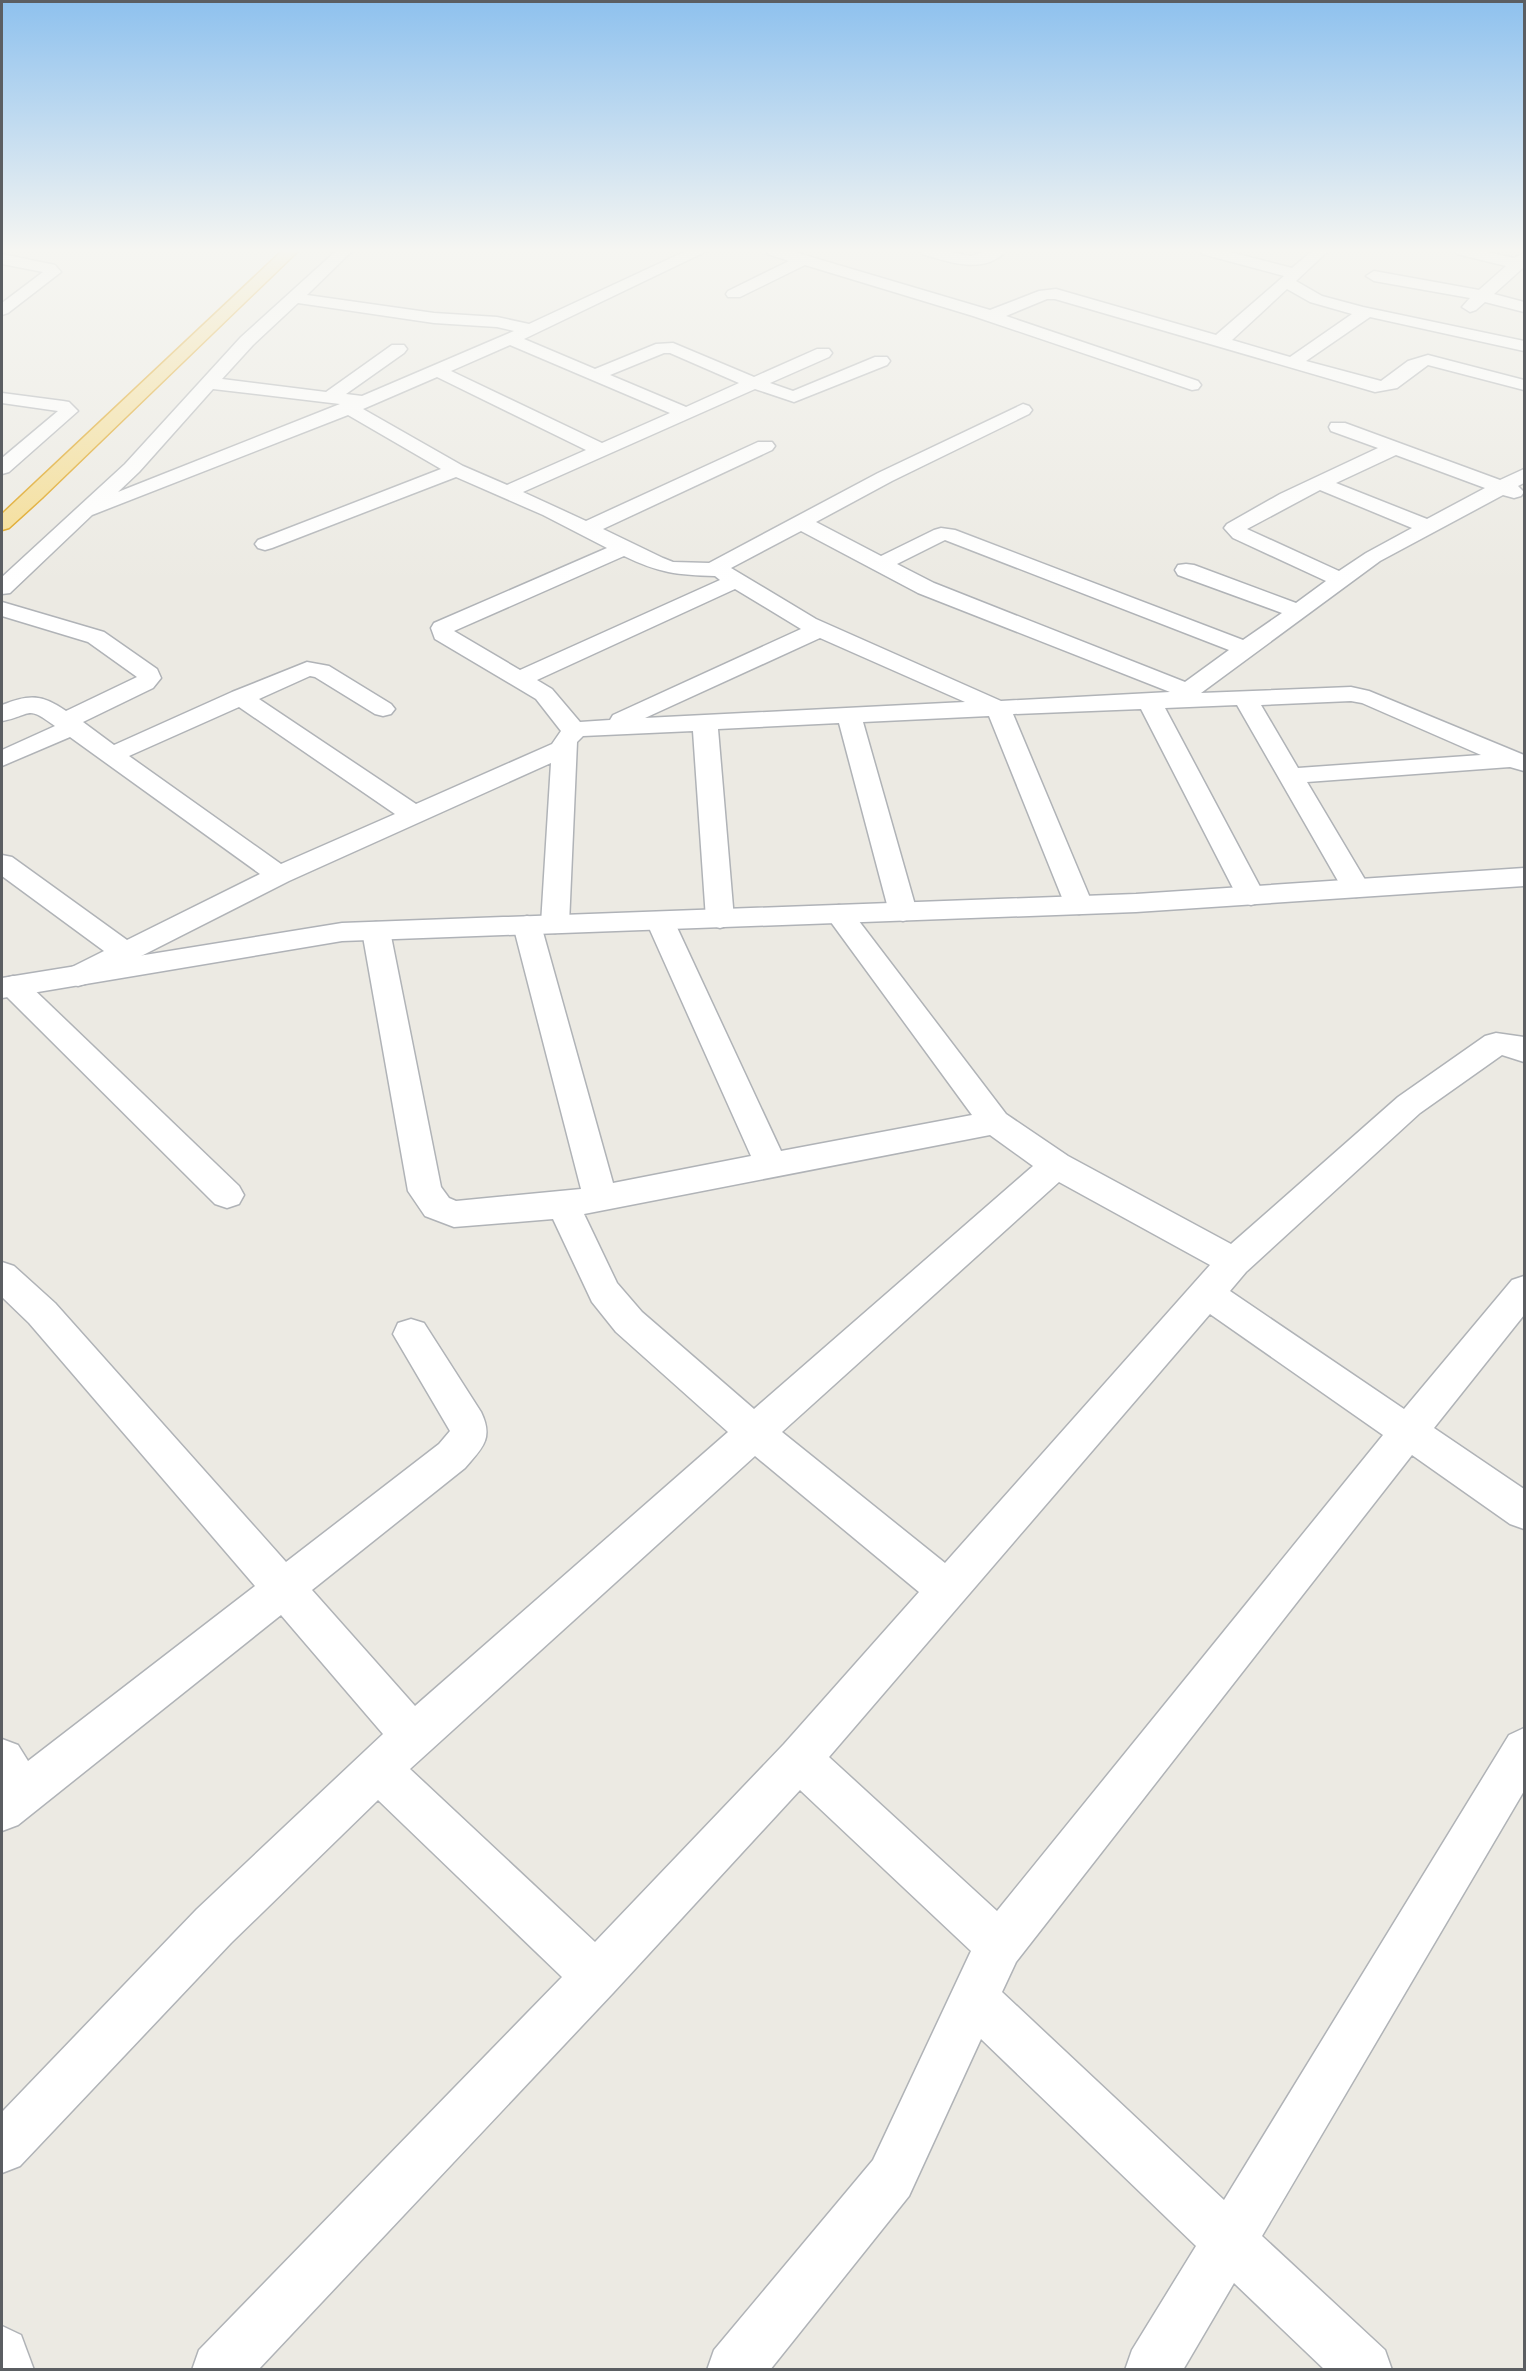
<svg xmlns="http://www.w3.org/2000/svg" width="1526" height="2371" font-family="Roboto,sans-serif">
<rect width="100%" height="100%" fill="#eceae3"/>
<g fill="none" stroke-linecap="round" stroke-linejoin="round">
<defs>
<g id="street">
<path d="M336,251H352L307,295L434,313L497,317L529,324L686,251H707L524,339L595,369L656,344L673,343L754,377L817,349H829L832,353L829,357L770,383L793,391L875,357H887L890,361L887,365L794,402L755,389L523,492L586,521L758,442H772L775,446L772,450L603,529L663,558L673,562L709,563L878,473L1023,404L1029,406L1032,410L1029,414L892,481L816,522L881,556L934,530L941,528L955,530L1243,640L1282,613L1178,575L1175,570L1178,565L1186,564L1194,565L1296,603L1326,581L1233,538L1224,528L1227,524L1280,494L1378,448L1331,431L1329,427L1331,423H1345L1500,480L1524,469V483L1518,486L1524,492L1521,496L1514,498L1503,495L1380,561L1201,693L1351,687L1369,691L1524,755V771L1510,767L1307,782L1370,888L1366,894L1356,897L1346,894L1342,888L1237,705L1165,708L1265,896L1261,902L1251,905L1241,902L1237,896L1141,709L1013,714L1093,905L1089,911L1079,914L1069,911L1065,905L989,716L863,722L917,912L913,918L903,921L893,918L889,912L839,723L718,729L734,919L730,925L720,928L710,925L706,919L693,731L583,736L577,742L569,924L565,930L555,933L545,930L541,924L551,763L289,881L88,983L78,986L68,983L63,976L68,969L104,951L2,876V855L12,857L127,940L260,874L70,737L2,766V750L55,726C25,704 33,715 2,721V705C29,694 42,694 66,711L137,677L88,642L2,616V602L104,632L157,669L161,678L153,688L83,722L114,745L232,692L307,662L329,666L391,704L395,709L391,714L383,716L375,714L315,677L310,676L259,699L416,804L552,744L561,731L536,699L435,639L431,628L434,623L607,548L543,515L456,477L272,548L265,550L258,548L255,544L258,540L441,469L348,415L92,515L10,593L2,594V577L125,464L241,337ZM298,303L434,323L497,327L514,331L362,396L346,394L404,353L407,349L404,345H392L326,392L222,379L253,345ZM510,345L670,413L602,443L451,371ZM664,353H670L739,383L686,407L610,375ZM437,377L586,450L507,485L463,466L363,409ZM213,389L340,404L118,492L139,472ZM1396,455L1485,488L1427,519L1336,483ZM1320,490L1412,528L1366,553L1339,571L1247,529ZM801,531L918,593L1170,692L1001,701L816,619L731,568ZM945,540L1229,650L1185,682L934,583L897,564ZM624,556C659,573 677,575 715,576L720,580L520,670L454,631ZM735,589L801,629L613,715L610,720L580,722L552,689L537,680ZM820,638L965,702L645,718ZM1351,701L1362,703L1481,755L1298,768L1261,705ZM239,707L395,814L281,864L129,756Z"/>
<path d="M766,251H791L990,310L1039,291L1056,289L1216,335L1284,276L1202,254L1200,251H1226L1292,268L1312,251H1328L1296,281L1322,296L1363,307L1524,341V351L1370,317L1306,361L1381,381L1408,361L1428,355L1524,380V390L1428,365L1397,388L1375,392L1055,299H1047L1006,316L1198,381L1201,385L1198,389L1192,390L973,316L805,265L740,297H728L726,294L728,291L789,261L768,254ZM1287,289L1310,302L1352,314L1290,357L1232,340Z"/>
<path d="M920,251H945L971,256L986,251H1006C984,275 948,262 922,254Z"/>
<polygon points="1455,251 1483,251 1514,258 1524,253 1524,267 1494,294 1524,302 1524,312 1485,302 1476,310 1470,312 1462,307 1470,298 1374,281 1366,276 1374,271 1479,290 1506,266 1457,254"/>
<polygon points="2,254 55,265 61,272 8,313 2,315 2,303 43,272 2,264"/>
<path d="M839,905L849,908L1006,1114L1068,1156L1231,1244L1398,1097L1485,1036L1496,1033L1524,1037V1062L1502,1055L1420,1113L1246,1272L1230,1291L1404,1409L1512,1280L1524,1276V1315L1434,1428L1524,1489V1529L1510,1524L1412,1455L1016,1962L1002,1992L1224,2200L1509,1735L1524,1728V1791L1262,2236L1385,2350L1392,2370H1325L1234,2283L1183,2370H1125L1132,2350L1196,2246L981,2039L909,2196L770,2370H707L714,2350L873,2160L971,1951L800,1790L613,1993L258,2370H192L199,2350L562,1977L378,1800L231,1943L20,2166L2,2173V2112L197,1909L383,1734L281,1615L18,1825L2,1831V1739L18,1745L28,1761L255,1586L29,1323L2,1297V1262L14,1266L55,1303L286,1562L439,1444L450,1431L393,1334L398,1323L411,1319L424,1323L481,1412C494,1439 482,1448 465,1468L312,1590L415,1706L728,1432L616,1332L592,1302L553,1219L454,1227L425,1216L408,1191L362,931L366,924L376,922L386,924L390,931L441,1187L449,1198L456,1201L581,1189L513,925L517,919L527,916L537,919L541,925L613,1183L751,1156L646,921L650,915L660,912L670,915L674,921L781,1151L972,1115L825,914L829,908ZM990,1135L1033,1166L754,1409L642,1312L617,1283L584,1214ZM1059,1182L1210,1265L945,1563L782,1432ZM1210,1314L1383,1435L997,1911L829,1757ZM755,1456L919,1592L784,1744L595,1942L410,1769Z"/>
<polygon points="13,976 23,979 239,1186 244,1195 239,1204 227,1208 215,1204 3,993 3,979"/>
<polygon points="2,2326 21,2335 34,2370 2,2370"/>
</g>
<g id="secondary">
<polygon points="2,393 63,401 69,402 78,411 9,472 2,474 2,458 58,411 2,403"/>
<polygon points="1524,868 1524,886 1136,912 342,941 2,998 2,978 342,923 1136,894"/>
</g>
<polygon id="highway" points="282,251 298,251 42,498 9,528 2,530 2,514"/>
</defs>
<use href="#street" stroke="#b0b3b7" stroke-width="3"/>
<use href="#secondary" stroke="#afb2b7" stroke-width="3"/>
<use href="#highway" stroke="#dd9f12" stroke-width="3"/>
<use href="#street" fill="#fff" fill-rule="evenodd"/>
<use href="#secondary" fill="#fff" fill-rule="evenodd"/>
<use href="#highway" fill="#f4dc92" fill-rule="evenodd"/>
</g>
<linearGradient id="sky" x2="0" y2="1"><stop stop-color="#8ec1ee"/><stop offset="0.43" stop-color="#f6f6f2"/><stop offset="1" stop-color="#f6f6f2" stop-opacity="0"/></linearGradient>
<rect width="1526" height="583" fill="url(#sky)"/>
<rect width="1526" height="2371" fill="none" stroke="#5b5e62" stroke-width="6"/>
</svg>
